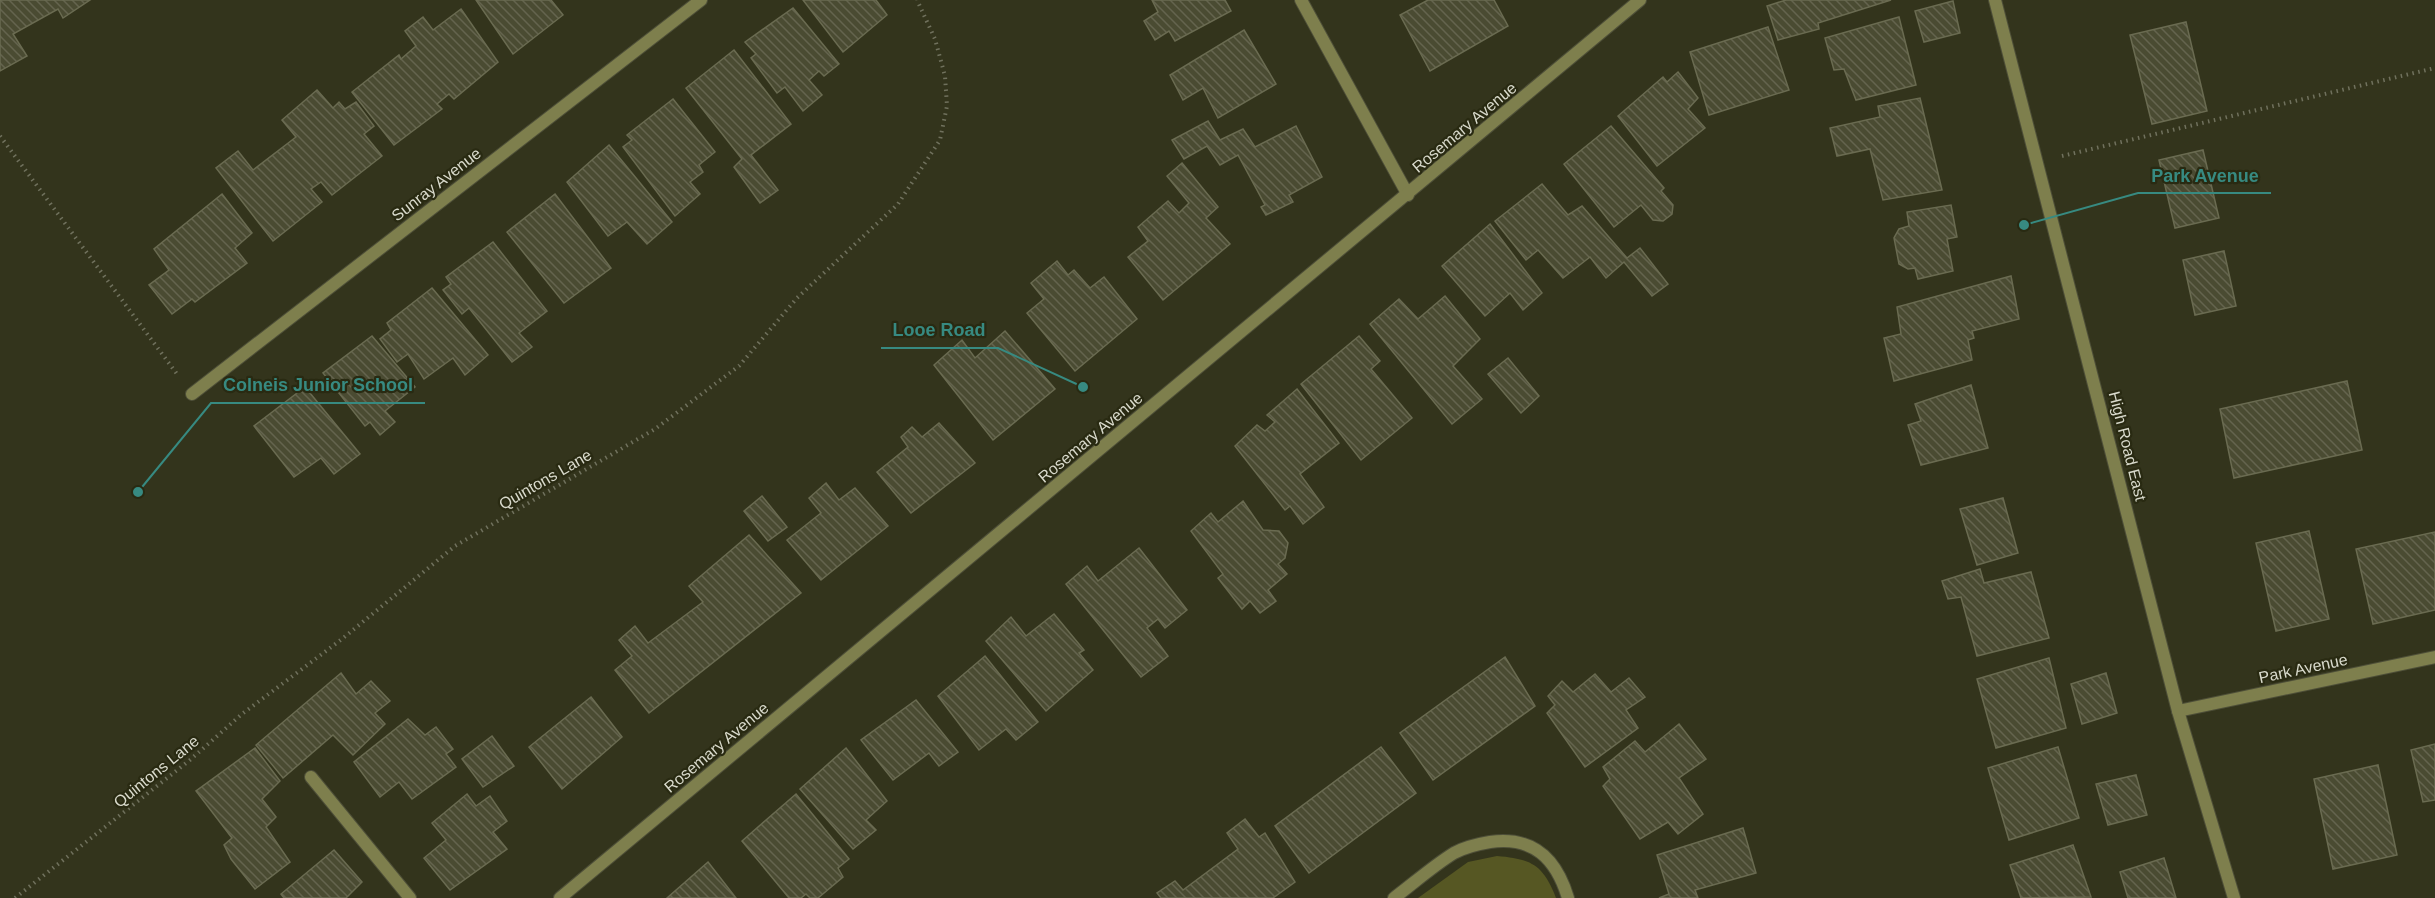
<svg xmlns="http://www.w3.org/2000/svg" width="2435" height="898" font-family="Arial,sans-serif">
<defs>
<pattern id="building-back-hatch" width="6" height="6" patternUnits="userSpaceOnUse" patternTransform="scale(1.5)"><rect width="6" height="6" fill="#4a4b32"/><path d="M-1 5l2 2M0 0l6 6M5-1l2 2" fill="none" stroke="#64644e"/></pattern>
</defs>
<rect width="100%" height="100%" fill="#33341c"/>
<path fill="#565723" d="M1497,856C1532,859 1543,865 1556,898H1418L1468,862Z"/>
<g fill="url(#building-back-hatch)" stroke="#6a6b51" stroke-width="1.5">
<polygon points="0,0 90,0 63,18 58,9 13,34 27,56 0,71"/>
<polygon points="476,0 551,0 563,15 513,54"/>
<polygon points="803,0 876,0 887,15 843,52"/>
<polygon points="1152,0 1225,0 1231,11 1175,41 1169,31 1155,40 1144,21 1158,12"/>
<polygon points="1428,0 1494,0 1508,26 1430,71 1400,15"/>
<polygon points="1786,0 1891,0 1818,23 1819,29 1778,40 1767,6"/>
<polygon points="1953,1 1960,33 1924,42 1915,11"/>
<polygon points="793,8 839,64 824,76 819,71 809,80 822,95 803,111 785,87 777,93 751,58 756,54 745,42"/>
<polygon points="461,9 498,62 454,99 449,94 437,104 442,109 394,145 352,92 399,55 401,59 416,46 405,31 423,17 433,30"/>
<polygon points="1899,17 1916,85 1856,100 1844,69 1834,70 1825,38"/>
<polygon points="2186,22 2207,111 2152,124 2130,35"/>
<polygon points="1768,27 1789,90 1709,115 1690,52"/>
<polygon points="1244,30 1276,84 1218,118 1203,88 1183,100 1170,75"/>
<polygon points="734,50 791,124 751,155 778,190 760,203 734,167 742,159 686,88"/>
<polygon points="1678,72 1698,98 1688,109 1705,128 1657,166 1618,116 1663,77 1667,82"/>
<polygon points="317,90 333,108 339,102 345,109 356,102 374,126 364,134 382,156 332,195 321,182 311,189 322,202 273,241 216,168 238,151 253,170 296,137 282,120"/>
<polygon points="1920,98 1942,190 1883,200 1870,149 1837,156 1830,128 1880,117 1878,106"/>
<polygon points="673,99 715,152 699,165 703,172 690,182 700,194 675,216 623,147 632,140 627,135"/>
<polygon points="1208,121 1220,140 1243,129 1255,147 1296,126 1322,177 1289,195 1293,202 1266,215 1261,207 1265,205 1238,155 1220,165 1207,146 1184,159 1172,140"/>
<polygon points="1611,126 1664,188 1661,191 1673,205 1672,214 1663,221 1653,220 1641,205 1614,227 1564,164"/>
<polygon points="609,145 672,222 647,244 627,222 608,236 567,182"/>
<polygon points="2203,150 2219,218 2175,228 2159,160"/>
<polygon points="1182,163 1218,207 1206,218 1230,244 1163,300 1128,257 1148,241 1138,227 1168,201 1179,213 1189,203 1167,176"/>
<polygon points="1542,184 1568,215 1582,206 1627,258 1640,248 1668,284 1652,296 1624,262 1606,278 1590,257 1563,278 1538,250 1526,260 1495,221"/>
<polygon points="222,194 252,233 235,248 247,263 195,302 192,299 172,314 149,285 169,270 154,249"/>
<polygon points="555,194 611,268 564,303 507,232"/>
<polygon points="1951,205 1957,237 1947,239 1953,271 1918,279 1915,268 1908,269 1899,264 1894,238 1899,229 1909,226 1907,212"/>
<polygon points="1490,224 1542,293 1523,310 1510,293 1485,316 1442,266"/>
<polygon points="493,242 547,311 519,333 532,347 512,362 469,308 462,314 443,290 451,284 446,277"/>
<polygon points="2224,251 2236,306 2195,315 2183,260"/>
<polygon points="1057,261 1068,275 1074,270 1090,288 1104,277 1137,319 1075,371 1027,313 1044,299 1031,283"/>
<polygon points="2011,276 2019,319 1972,331 1974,338 1968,340 1972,360 1894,381 1884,338 1901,334 1897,307"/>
<polygon points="432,288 488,355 465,375 453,358 424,379 408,354 397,362 380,339 391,330 387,323"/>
<polygon points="1445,296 1480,339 1453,366 1482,399 1452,424 1370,324 1399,299 1418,319"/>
<polygon points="1005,331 1055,389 993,440 934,365 962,340 975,358"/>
<polygon points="372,336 415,387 385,411 395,422 380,435 370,422 365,426 323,373"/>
<polygon points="1359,336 1380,361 1371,369 1412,418 1361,460 1301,384"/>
<polygon points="1508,358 1539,396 1521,413 1488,374"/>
<polygon points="2347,381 2362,450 2234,478 2220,409"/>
<polygon points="1971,385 1988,448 1921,465 1908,425 1921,421 1915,404"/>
<polygon points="305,387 360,454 334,474 321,458 294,477 254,426"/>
<polygon points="1297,389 1339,443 1300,474 1324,507 1303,524 1290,506 1285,510 1235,446 1257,425 1265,431 1275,422 1267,415"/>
<polygon points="939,423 975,463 911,513 877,472 908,447 901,437 912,427 922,437"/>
<polygon points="826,483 839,500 855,488 888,526 821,580 787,540 821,513 809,498"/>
<polygon points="762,496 787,527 768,541 744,511"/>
<polygon points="2003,498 2018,553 1977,565 1960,509"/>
<polygon points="1243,501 1263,530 1279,531 1288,543 1285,558 1278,564 1287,574 1268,590 1276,601 1260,613 1250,601 1242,609 1218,578 1223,574 1191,531 1211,513 1218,522"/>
<polygon points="2309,531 2329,619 2276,631 2256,543"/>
<polygon points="2435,532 2435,610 2373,624 2356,549"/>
<polygon points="749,535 801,593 649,713 615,670 632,656 619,640 635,626 648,643 703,602 689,586"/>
<polygon points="1139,548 1187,610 1165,628 1158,619 1147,628 1168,656 1141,677 1066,584 1087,566 1098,581"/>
<polygon points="1980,569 1984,583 2031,572 2049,638 1977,656 1961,597 1948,599 1942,581"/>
<polygon points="1054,614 1084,650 1079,653 1093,670 1046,711 986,641 1011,617 1026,636"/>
<polygon points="985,656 1038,722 1016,740 1006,729 979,750 938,696"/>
<polygon points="1505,657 1535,706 1433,780 1400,733"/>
<polygon points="2049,658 2066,728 1996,748 1977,679"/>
<polygon points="341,673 356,694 371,681 390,701 375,713 385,724 353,755 333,735 283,778 256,745"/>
<polygon points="2106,673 2117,713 2082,724 2071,684"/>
<polygon points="1595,674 1611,692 1629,678 1645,697 1626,710 1638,728 1585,767 1547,713 1555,705 1548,696 1562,681 1573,692"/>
<polygon points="591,697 622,737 562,789 529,747"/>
<polygon points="916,700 958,752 939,766 929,753 893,780 861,740"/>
<polygon points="408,719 425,735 436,727 453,749 446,754 456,767 412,799 399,782 380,797 354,762"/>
<polygon points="1679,724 1706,759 1679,778 1703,814 1678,834 1668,822 1640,839 1603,786 1610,779 1603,767 1635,741 1645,752"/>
<polygon points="492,736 514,766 483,787 462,759"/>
<polygon points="2435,744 2435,800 2423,802 2411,750"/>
<polygon points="1381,747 1416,793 1309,873 1275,826"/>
<polygon points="2058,747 2079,818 2009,840 1988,768"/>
<polygon points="255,748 280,781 262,799 276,817 266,827 290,862 255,889 231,859 224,845 232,838 196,791"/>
<polygon points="846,748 887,801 866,820 876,830 853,849 800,789"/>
<polygon points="2378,765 2397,855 2333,869 2314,779"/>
<polygon points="2136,775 2147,815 2108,825 2096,784"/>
<polygon points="467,794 476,806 490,796 507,821 493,832 507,849 450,890 424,858 446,840 432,823"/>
<polygon points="796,794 849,859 838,868 843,877 818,898 810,898 806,894 801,898 789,898 742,841"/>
<polygon points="1245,819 1259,837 1265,833 1295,882 1273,898 1161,898 1157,893 1175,881 1183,890 1238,849 1227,833"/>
<polygon points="1743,828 1756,873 1695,890 1698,898 1659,898 1669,894 1657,855"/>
<polygon points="2073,845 2091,897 2021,898 2010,865"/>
<polygon points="334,850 362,882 346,898 284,898 281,894"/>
<polygon points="2164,858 2176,898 2128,898 2120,872"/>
<polygon points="708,862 736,898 667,898"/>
</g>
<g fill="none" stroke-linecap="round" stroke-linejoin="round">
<defs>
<polyline id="service" points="311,777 410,898"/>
<g id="minor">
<polyline points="1301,0 1408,195"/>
<polyline points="192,394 701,0"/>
<polyline points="2178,711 2435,657"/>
<polyline points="560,898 1640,0"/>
<path d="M1394,898C1414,883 1433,866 1454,853C1465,847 1478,844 1490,842C1533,836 1556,858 1568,898"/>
</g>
<polyline id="tertiary" points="1995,0 2178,711 2234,898"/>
</defs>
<use href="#service" stroke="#4e4f38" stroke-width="14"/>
<use href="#minor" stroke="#4e4f38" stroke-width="14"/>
<use href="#tertiary" stroke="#4e4f38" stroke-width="14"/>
<g stroke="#70715d" stroke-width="4" stroke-dasharray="1.5 4.5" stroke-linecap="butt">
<polyline points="0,136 177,374"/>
<polyline points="2062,156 2435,68"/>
<polyline points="15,898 190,760 242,714 342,639 455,546 655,429 739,366 797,298 898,204 940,140 947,106 945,76 935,39 917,0"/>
</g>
<use href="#service" stroke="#7e7f4d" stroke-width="12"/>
<use href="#minor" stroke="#7e7f4d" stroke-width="12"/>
<use href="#tertiary" stroke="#7e7f4d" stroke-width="12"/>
</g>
<g text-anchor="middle" stroke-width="4.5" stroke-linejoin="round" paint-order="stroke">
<g font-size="16" fill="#d9dacc" stroke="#292a12">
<text transform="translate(1464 127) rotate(-40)" y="6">Rosemary Avenue</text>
<text transform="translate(436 184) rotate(-38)" y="6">Sunray Avenue</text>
<text transform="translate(1090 437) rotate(-40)" y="6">Rosemary Avenue</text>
<text transform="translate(2128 446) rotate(76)" y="6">High Road East</text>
<text transform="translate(545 479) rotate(-30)" y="6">Quintons Lane</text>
<text transform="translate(2303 668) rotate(-12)" y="6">Park Avenue</text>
<text transform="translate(716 747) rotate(-40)" y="6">Rosemary Avenue</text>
<text transform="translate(156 771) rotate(-39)" y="6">Quintons Lane</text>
</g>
</g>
<path fill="none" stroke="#378a81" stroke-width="2" d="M2024 225L2138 193H2271M1083 387L998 348H881M138 492L211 403H425"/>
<g fill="#378a81" stroke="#292a12" stroke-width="2">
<circle cx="2024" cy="225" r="6"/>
<circle cx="1083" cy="387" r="6"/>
<circle cx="138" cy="492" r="6"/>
</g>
<g font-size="18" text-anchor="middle" font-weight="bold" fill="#378a81" stroke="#292a12" stroke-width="4.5" stroke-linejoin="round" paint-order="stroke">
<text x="2205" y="182">Park Avenue</text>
<text x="939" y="336">Looe Road</text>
<text x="318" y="391">Colneis Junior School</text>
</g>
</svg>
